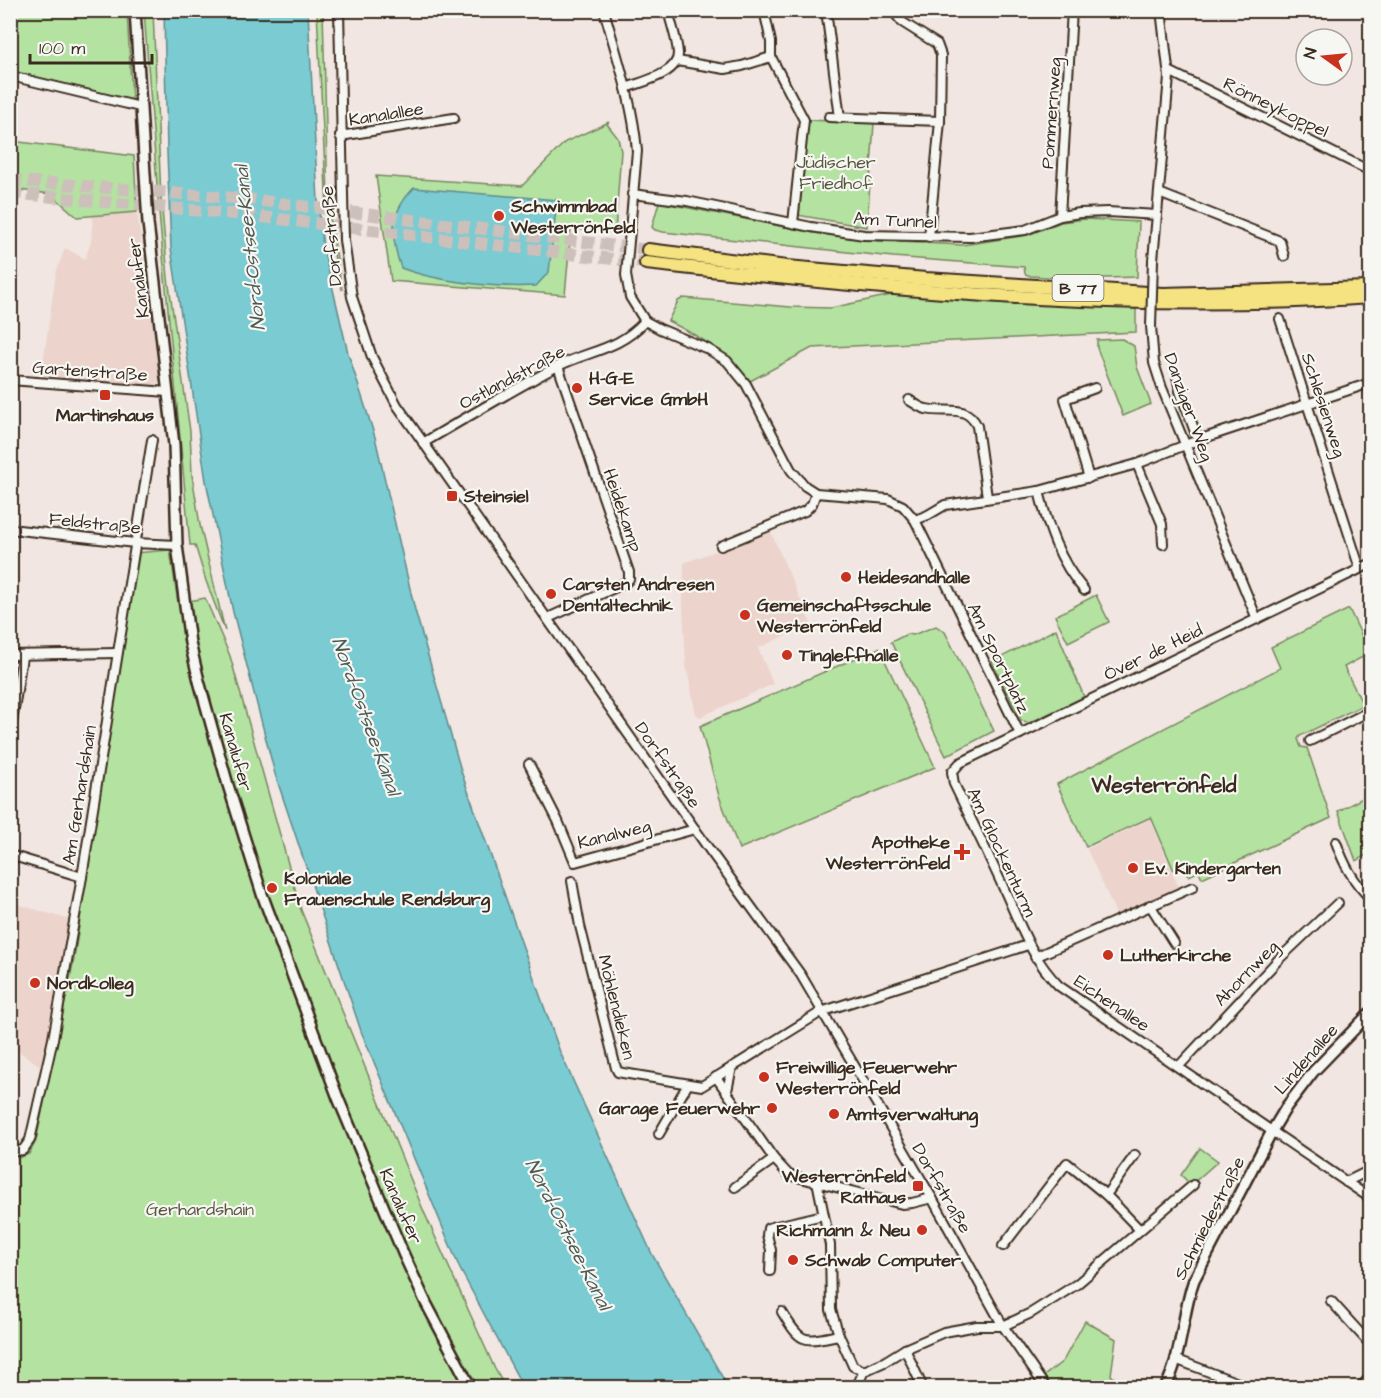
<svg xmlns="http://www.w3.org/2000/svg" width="1381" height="1398" font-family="'Architects Daughter',sans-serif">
<rect width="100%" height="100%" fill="#f1e6e1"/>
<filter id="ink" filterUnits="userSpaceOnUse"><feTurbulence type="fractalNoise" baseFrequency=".0167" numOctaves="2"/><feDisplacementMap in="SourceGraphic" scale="12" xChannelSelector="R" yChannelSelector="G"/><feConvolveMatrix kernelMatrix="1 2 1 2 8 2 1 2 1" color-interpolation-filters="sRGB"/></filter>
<g filter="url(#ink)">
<g fill="#ecd3cc">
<polygon points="137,212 160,380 154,387 41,378 56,273 65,248 85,259 91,242 93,216"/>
<polygon points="770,530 811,624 758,648 773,684 700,717 696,714 686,665 683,606 684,563"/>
<polygon points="1150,819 1179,888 1117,916 1087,849"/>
<polygon points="10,902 70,920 45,1069 11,1046"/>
</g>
<g fill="#b4e2a1" stroke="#788660" stroke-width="1.5">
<polygon points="11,10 127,11 132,100 11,71"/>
<polygon points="144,11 153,11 161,198 168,278 190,431 192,475 200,525 225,631 206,581 195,545 190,545 160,224"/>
<polygon points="317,11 323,11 328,203 342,290 328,229"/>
<polygon points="808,120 874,123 867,227 797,215"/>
<polygon points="609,122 607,124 618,138 621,151 615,232 571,229 565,295 391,281 376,176 522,186 565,142"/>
<polygon points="11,141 134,156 137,212 77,217 51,194 11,189"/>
<polygon points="659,202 815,233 879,241 963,245 1028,235 1061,222 1085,219 1139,222 1137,277 1075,279 1031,276 1025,274 1024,267 893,257 663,232 655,230 652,227"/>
<path d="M891,295L1008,300L1136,309V332L812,348L750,381C723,350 704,339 668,321L678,301L683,298L791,307L831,308Z"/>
<polygon points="1122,339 1134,346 1137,367 1151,404 1123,416 1097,348 1097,340"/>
<polygon points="170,550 178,603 205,598 230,656 301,910 424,1212 495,1369 505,1387 11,1388 11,1304 18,1278 18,1158 29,1154 36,1141 74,959 135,553"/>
<polygon points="1096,595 1109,622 1068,642 1055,616"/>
<polygon points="1349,609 1370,653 1344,667 1363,705 1300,736 1298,739 1301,747 1307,748 1331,818 1202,878 1199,871 1189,876 1185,867 1174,871 1151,817 1086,847 1057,784 1280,668 1271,647"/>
<polygon points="936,626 945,632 994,731 946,756 891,642 907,634 913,635"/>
<polygon points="1056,629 1084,697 1029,723 1021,720 992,662"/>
<polygon points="879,648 935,767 739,849 719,796 700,726"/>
<polygon points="1370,794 1370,853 1356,861 1338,811"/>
<polygon points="1200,1148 1218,1161 1191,1185 1181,1175"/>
<polygon points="1085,1321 1116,1339 1111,1375 1125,1387 1052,1387 1044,1376 1063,1361"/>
</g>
<g fill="#7acbd2" stroke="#618b8a" stroke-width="1.5">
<polygon points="164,11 308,11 318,201 323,247 348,353 375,437 415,610 462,774 560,1052 652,1254 728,1387 523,1387 460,1269 361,1031 275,774 233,612 206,481 171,248 167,152"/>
<path d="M414,188L557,200L549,272L536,286C496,288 438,282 401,268C390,236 389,213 414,188Z"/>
</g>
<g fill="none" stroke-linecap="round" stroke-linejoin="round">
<g stroke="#cdc0ba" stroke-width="12" stroke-dasharray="12 6" stroke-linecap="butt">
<polyline points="10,180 247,199 648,250"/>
<polyline points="10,193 246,215 646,263"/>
</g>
<defs>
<g id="minor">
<polyline points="339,10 344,240 352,297 372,357 397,405 711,852 801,975 932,1198 1003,1326 1046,1388"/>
<path d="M604,10C617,57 633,103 637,151L626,275L630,297L645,321L660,329L708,349L727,361L746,384L791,470L805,486L816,493L888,499L903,506L915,520L1020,734"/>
<polyline points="764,10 771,42 771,57 804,120 793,223"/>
<polyline points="826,10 840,118"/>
<polyline points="892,10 902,22 937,44 941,55 940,121 929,237"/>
<polyline points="677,61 725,69 742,66 771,57"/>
<polyline points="1169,71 1370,171"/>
<polyline points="15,77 140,107"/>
<path d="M626,88C641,82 679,74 678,53C677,39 671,24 668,10"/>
<polyline points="829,117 940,121"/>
<polyline points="340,136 454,118"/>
<polyline points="1159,193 1280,241 1284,256"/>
<polyline points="632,194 687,201 811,227 864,235 970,237 1025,230 1060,216 1080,213 1108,212 1157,215"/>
<polyline points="1060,216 1072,10"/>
<polyline points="1153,260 1169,77 1161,10"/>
<polyline points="1280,319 1360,569"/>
<polyline points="1151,326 1154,363 1162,388 1257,619"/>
<polyline points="1177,376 1180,391 1198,440"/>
<polyline points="10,380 168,392"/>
<path d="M909,400C914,403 920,408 926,409C947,414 966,403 977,426L987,497"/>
<path d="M423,443C467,417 511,391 556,367C589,350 618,351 645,321"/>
<polyline points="1137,464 1162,524 1163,544"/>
<polyline points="1089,478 1065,399 1095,388"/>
<path d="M1039,491C1048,527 1059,561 1084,590"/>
<polyline points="915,520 928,515 945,505 1039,491 1137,464 1198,440 1370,383"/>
<polyline points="10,529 135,543 177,545"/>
<polyline points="721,546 805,511 812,504 816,493"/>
<path d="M1370,564L960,763L952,772L954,784C971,819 988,854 1004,889C1020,924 1031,958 1059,986L1370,1198"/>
<polyline points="548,618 625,583 629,579 629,572 558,366"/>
<polyline points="10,655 117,653"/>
<polyline points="10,736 22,657"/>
<polyline points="1310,741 1370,711"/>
<polyline points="529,764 558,821 575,862 695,829"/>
<path d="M1336,842C1344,865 1353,881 1370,898"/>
<polyline points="10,855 82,877"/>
<polyline points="572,881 580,926 616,1068 618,1072 623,1073 702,1086 821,1012 1028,945"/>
<polyline points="1150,905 1174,943"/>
<polyline points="1035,957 1193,887"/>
<polyline points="1179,1066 1279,959 1338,903"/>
<polyline points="716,1077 774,1159 789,1175 902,1204 912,1203 932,1198"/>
<polyline points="727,1091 732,1067"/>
<polyline points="659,1134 688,1084"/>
<polyline points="10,1152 23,1150 30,1140 53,1039 82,877 152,440"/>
<polyline points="817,1181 830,1245 831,1310 839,1335 853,1366 864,1371"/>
<polyline points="1346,1182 1370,1170"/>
<polyline points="735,1187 774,1159"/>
<polyline points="1106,1195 1135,1155"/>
<polyline points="1003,1246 1067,1163 1106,1195 1140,1230"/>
<polyline points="770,1271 771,1250 767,1235 768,1228 823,1215"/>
<polyline points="1331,1301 1370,1344"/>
<path d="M782,1312C802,1345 803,1342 839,1335"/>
<polyline points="905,1349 923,1388"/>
<polyline points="1175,1359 1246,1386"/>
<polyline points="856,1388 864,1371 884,1362 905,1349 944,1332 977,1326 1003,1326 1031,1313 1077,1284 1193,1185"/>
<polyline points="1360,1388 1370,1377"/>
</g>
<g id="tertiary">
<polyline points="135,10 148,223 174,445 177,545 190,643 199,681 228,785 262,894 338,1098 403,1253 426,1303 471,1388"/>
<path d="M1165,1388C1182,1357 1182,1313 1194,1280L1272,1131L1287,1106L1313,1072L1370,1013"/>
</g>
<g id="trunk">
<polyline points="648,250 787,267 926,279 1163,294 1370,288"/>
<path d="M646,263C887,290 1128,314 1370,297"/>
</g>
</defs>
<use href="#minor" stroke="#3b2a1e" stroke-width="12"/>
<use href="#tertiary" stroke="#3b2a1e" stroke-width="14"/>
<use href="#trunk" stroke="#3b2a1e" stroke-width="16"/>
<use href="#minor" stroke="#f6f6f2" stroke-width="8"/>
<use href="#tertiary" stroke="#f6f6f2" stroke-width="9"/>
<use href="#trunk" stroke="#f5e382" stroke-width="12"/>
<defs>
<polyline id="minor-bridge" points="1151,326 1153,260"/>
</defs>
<use href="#minor-bridge" stroke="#3b2a1e" stroke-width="12" stroke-linecap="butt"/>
<use href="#minor-bridge" stroke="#f6f6f2" stroke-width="8"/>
</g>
</g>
<g fill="#c8321e" stroke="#f6f6f2" stroke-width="2">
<circle cx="499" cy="216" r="6"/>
<circle cx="577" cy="388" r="6"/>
<rect x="99" y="389" width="12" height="12" rx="3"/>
<rect x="446" y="490" width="12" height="12" rx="3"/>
<circle cx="846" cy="577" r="6"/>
<circle cx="551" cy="594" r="6"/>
<circle cx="745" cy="615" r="6"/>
<circle cx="787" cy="655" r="6"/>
<path d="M959 843h6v6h6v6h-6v6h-6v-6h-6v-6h6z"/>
<circle cx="1133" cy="868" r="6"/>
<circle cx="272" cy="888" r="6"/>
<circle cx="1108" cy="955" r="6"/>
<circle cx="35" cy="983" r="6"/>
<circle cx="764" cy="1077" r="6"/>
<circle cx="772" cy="1108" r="6"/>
<circle cx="834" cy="1114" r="6"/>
<rect x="912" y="1180" width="12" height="12" rx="3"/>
<circle cx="922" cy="1230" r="6"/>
<circle cx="793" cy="1260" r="6"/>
</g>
<g text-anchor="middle" stroke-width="4.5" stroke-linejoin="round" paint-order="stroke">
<rect fill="#f6f6f2" stroke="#73675e" stroke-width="1.5" x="1052.5" y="275" width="51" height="26" rx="4.5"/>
<g font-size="16" font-weight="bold" fill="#3b2a1e">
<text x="1078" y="294">B 77</text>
</g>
<g font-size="18" fill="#3b2a1e" stroke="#f6f6f2">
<text transform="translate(1276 107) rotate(26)" y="6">Rönneykoppel</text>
<text transform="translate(1051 113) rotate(-86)" y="6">Pommernweg</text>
<text transform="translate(386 114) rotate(-9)" y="6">Kanalallee</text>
<text transform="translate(895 220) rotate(3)" y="6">Am Tunnel</text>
<text transform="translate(331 236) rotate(-95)" y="6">Dorfstraße</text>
<text transform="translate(138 278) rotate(-97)" y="6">Kanalufer</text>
<text transform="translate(90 371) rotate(4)" y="6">Gartenstraße</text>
<text transform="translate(512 377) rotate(-28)" y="6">Ostlandstraße</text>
<text transform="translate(1324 405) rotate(72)" y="6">Schlesienweg</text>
<text transform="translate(1189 407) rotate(70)" y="6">Danziger Weg</text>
<text transform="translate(623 510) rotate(71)" y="6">Heidekamp</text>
<text transform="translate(95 523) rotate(6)" y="6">Feldstraße</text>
<text transform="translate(1153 652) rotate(-26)" y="6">Över de Heid</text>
<text transform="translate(999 658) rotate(64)" y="6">Am Sportplatz</text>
<text transform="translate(236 752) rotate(74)" y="6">Kanalufer</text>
<text transform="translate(668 765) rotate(55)" y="6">Dorfstraße</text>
<text transform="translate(79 795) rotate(-81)" y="6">Am Gerhardshain</text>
<text transform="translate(614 834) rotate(-14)" y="6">Kanalweg</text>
<text transform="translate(1002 852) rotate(65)" y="6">Am Glockenturm</text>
<text transform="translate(1246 973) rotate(-46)" y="6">Ahornweg</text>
<text transform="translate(1112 1003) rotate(34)" y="6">Eichenallee</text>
<text transform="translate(617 1007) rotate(76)" y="6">Möhlendieken</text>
<text transform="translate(1306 1059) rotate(-49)" y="6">Lindenallee</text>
<text transform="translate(942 1188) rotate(60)" y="6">Dorfstraße</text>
<text transform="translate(401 1206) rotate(66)" y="6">Kanalufer</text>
<text transform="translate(1209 1218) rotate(-63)" y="6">Schmiedestraße</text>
</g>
<g font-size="18" fill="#59583f" stroke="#f6f6f2">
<text x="836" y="168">Jüdischer<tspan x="836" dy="21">Friedhof</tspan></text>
<text x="200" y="1215">Gerhardshain</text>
</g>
<g font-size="18" font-weight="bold" fill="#3b2a1e" stroke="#f6f6f2" text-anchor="start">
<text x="511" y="212">Schwimmbad<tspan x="511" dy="21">Westerrönfeld</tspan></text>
<text x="589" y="384">H-G-E<tspan x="589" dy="21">Service GmbH</tspan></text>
<text x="105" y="421" text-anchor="middle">Martinshaus</text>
<text x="464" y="502">Steinsiel</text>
<text x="858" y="583">Heidesandhalle</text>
<text x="563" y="590">Carsten Andresen<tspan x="563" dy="21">Dentaltechnik</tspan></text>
<text x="757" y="611">Gemeinschaftsschule<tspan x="757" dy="21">Westerrönfeld</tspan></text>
<text x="799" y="661">Tingleffhalle</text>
<text x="950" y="848" text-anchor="end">Apotheke<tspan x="950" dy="21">Westerrönfeld</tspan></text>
<text x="1145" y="874">Ev. Kindergarten</text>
<text x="284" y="884">Koloniale<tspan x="284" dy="21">Frauenschule Rendsburg</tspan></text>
<text x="1120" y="961">Lutherkirche</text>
<text x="47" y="989">Nordkolleg</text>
<text x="776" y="1073">Freiwillige Feuerwehr<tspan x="776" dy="21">Westerrönfeld</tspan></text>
<text x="760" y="1114" text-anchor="end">Garage Feuerwehr</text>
<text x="846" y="1120">Amtsverwaltung</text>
<text x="906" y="1182" text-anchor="end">Westerrönfeld<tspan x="906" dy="21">Rathaus</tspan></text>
<text x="910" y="1236" text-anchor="end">Richmann &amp; Neu</text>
<text x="805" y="1266">Schwab Computer</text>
</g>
<g font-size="20" font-style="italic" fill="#4e5a54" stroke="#f6f6f2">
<text transform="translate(249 248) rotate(-96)" y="7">Nord-Ostsee-Kanal</text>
<text transform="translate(367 716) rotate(70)" y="7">Nord-Ostsee-Kanal</text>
<text transform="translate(569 1234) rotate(63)" y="7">Nord-Ostsee-Kanal</text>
</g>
<g font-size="21" font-weight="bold" fill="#3b2a1e" stroke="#f6f6f2">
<text x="1164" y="792">Westerrönfeld</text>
</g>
</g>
<rect width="1381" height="1398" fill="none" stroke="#f6f6f2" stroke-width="36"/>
<rect x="18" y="18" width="1345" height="1362" fill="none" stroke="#3b2a1e" stroke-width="2" filter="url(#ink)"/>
<g transform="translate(1324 57) rotate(285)"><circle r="28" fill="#f6f6f2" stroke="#aba49d" stroke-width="1.5"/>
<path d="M0-4.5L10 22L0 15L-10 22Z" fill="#c8321e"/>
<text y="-9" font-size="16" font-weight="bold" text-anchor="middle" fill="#3b2a1e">N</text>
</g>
<path d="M30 54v9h122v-9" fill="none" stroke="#3b2a1e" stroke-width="3"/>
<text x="39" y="54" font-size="18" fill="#3b2a1e" stroke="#f6f6f2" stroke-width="4.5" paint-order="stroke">100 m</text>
</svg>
